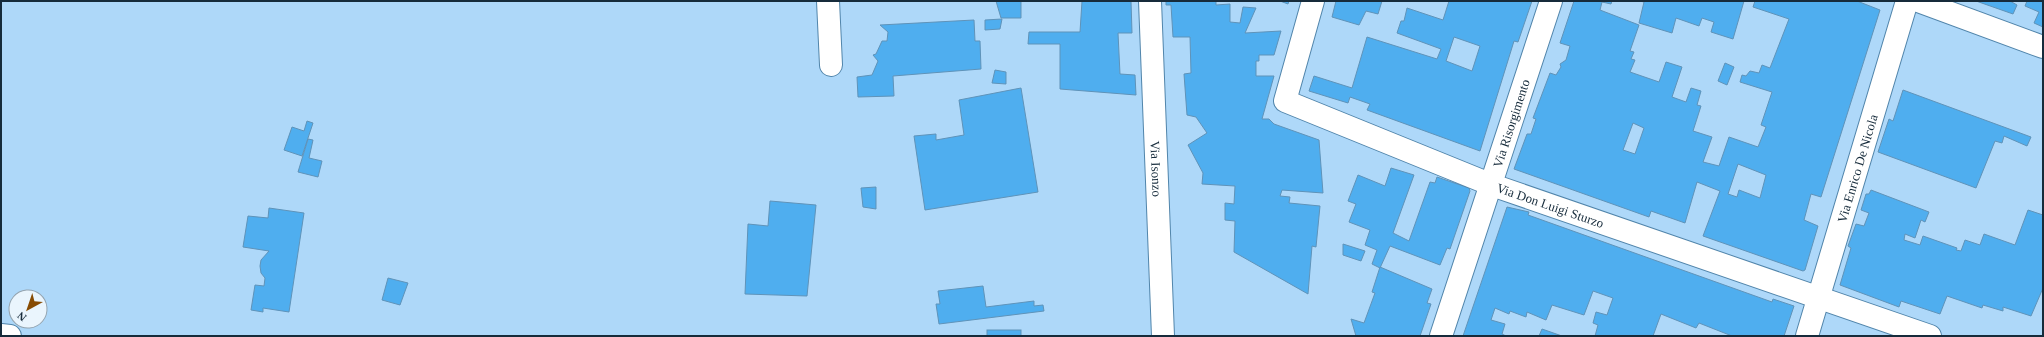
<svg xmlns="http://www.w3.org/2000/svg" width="2044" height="337" font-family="Georgia,serif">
<rect width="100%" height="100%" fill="#aed8f9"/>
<g fill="#4faeef" stroke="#5f93b9" fill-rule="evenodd">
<polygon points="996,1 1021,1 1021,18 1001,18"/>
<polygon points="1082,1 1131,1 1132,33 1118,33 1120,74 1135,75 1136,95 1060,89 1060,44 1028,44 1029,32 1080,32"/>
<polygon points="1166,1 1216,1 1216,5 1230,4 1230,22 1240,23 1243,7 1256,8 1245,33 1281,31 1274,55 1259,55 1259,61 1256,61 1256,76 1274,76 1262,119 1269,119 1274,124 1319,140 1323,193 1282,190 1280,196 1290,197 1289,203 1320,206 1316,247 1312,246 1308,294 1234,252 1235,221 1225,220 1225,203 1234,204 1235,186 1202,184 1203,173 1188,145 1207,133 1196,117 1187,115 1184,74 1191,73 1190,37 1173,37 1171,5 1166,5"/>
<polygon points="1280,1 1289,1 1288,4"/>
<polygon points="1336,1 1382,1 1378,14 1366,11 1359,25 1332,17"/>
<path d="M1449,1H1532L1518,42L1514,41L1480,151L1367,110L1370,104L1350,97L1348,103L1309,91L1314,76L1352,88L1367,37L1437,59L1441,49L1397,33L1401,21H1404L1407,8L1443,20ZM1454,37L1480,46L1472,71L1446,61Z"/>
<path d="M1574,1H1612L1611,4L1602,2L1600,10L1639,25L1630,51L1634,52L1631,59L1635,60L1630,72L1659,82L1666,62L1682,67L1672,97L1686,102L1691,88L1701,91L1697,105L1701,106L1693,131L1712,137L1703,162L1719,166L1729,137L1758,147L1766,127L1761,125L1772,92L1740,82L1742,75L1746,76L1750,71L1759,73L1762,65L1770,68L1789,19L1753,7L1755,1H1857L1880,10L1821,197L1811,194L1804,220L1818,226L1805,270L1803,271L1703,236L1720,191L1697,182L1685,223L1651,211L1649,217L1514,169L1527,134H1531L1536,119L1533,118L1550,73L1556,75L1561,67L1560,64L1566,60L1570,46L1560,43ZM1633,123L1644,128L1635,154L1623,150ZM1738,164L1766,175L1760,198L1739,190L1737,197L1728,194Z"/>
<polygon points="1640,1 1744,1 1733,39 1711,32 1714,22 1702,18 1699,26 1676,18 1672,33 1639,23 1644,2"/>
<polygon points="1976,1 2010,1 2017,5 2013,14"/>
<polygon points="2027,1 2043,1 2043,27 2034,23 2039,12 2025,6"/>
<polygon points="1002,19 1000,29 985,30 985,20"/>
<polygon points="974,20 975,41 980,41 981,69 893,76 894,96 858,97 857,77 872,75 878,61 873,55 876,54 882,41 887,41 888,32 880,25"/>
<polygon points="1725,63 1734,67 1727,85 1718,81"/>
<polygon points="995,70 1006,72 1006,84 992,83"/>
<polygon points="1021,88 1038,192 925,210 914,136 936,134 936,140 964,135 959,100"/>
<polygon points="1903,90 2031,137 2027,146 2004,136 2002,143 1995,141 1976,188 1878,152 1889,119 1893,121"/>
<polygon points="307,121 313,123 302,156 284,150 292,127 304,131"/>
<polygon points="308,139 313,140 309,158 322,161 318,177 298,172"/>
<polygon points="1391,168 1414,175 1393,233 1409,241 1430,182 1435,183 1437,177 1469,188 1470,191 1450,249 1447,248 1440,265 1390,246 1380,268 1372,264 1377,250 1365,245 1370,230 1349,222 1356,204 1348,201 1358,175 1385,186"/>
<polygon points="876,187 876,209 863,207 861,188"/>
<polygon points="1871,190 1929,212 1925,222 1921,220 1915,238 1905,234 1904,240 1920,245 1923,236 1957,248 1956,250 1961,251 1965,240 1980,245 1984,234 2015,245 2028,210 2043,215 2043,288 2031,316 2003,307 2003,311 1983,305 1982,308 1947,296 1940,314 1901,301 1899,307 1840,285 1851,248 1848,246 1856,224 1864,226 1869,213 1861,210 1866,194 1869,194"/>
<polygon points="770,201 816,205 807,296 745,294 748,224 768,226"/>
<polygon points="1507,207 1529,212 1528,215 1772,302 1773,299 1794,306 1784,336 1732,336 1699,323 1696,328 1661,314 1653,336 1595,336 1598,325 1593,323 1596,312 1607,315 1613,298 1593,291 1584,315 1552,305 1546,320 1527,312 1526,317 1510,311 1509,314 1495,308 1491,320 1505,324 1502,334 1506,336 1463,336"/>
<polygon points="269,208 304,213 289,312 263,308 263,312 251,310 255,285 264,286 265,278 261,273 260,266 261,260 269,251 243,247 248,216 268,218"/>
<polygon points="1343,244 1365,251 1361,261 1343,255"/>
<polygon points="1380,267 1432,289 1427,303 1431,304 1420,336 1356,336 1351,319 1364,323 1375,293 1372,292"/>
<polygon points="388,278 408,283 400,305 382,300"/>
<polygon points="983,286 986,307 1034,301 1034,306 1043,305 1044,311 939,324 936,304 940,304 938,291"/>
<polygon points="1542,329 1562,336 1539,336"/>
<rect x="987" y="330" width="34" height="6"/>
</g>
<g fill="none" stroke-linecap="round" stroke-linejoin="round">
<defs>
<g id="minor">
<polyline points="828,1 831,65"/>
<path id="s1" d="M1150,1L1163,336"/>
<path id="s2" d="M1313,1L1285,101L1492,185L1930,336"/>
<polyline points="1918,1 2043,47"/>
<polyline points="1,335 10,336"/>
<path id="s3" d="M1441,336L1551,1"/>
<path id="s4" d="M1807,336L1907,1"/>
</g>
</defs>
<use href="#minor" stroke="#5185ab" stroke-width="24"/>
<use href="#minor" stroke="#fff" stroke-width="22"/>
</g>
<g text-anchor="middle" stroke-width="3" stroke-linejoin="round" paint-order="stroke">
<g font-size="13" fill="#162b3b" stroke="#eaf5fd">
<text dy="5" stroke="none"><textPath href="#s3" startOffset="224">Via Risorgimento</textPath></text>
<text dy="5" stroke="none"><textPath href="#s1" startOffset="168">Via Isonzo</textPath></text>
<text dy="5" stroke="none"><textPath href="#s4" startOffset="175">Via Enrico De Nicola</textPath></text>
<text dy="5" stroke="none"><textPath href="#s2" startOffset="389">Via Don Luigi Sturzo</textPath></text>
</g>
</g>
<rect width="2044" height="337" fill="none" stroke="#162b3b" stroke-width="4"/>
<g transform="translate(28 309) rotate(220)"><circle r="19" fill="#eaf5fd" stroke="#95a4af"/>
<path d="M0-3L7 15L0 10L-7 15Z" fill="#874c04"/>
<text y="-6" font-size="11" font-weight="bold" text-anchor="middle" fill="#162b3b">N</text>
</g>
</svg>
